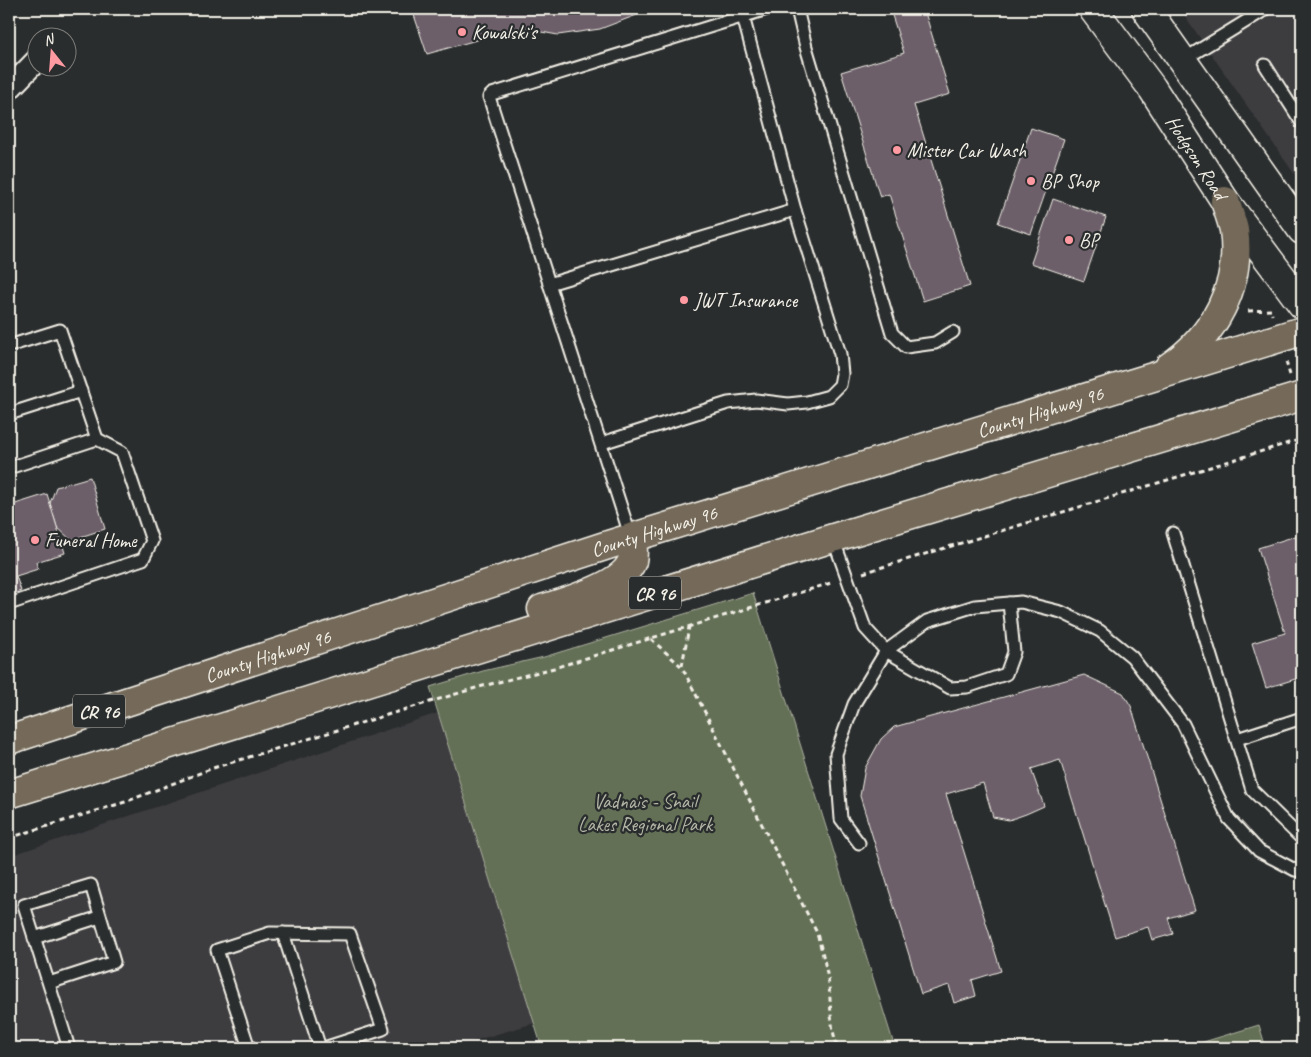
<svg xmlns="http://www.w3.org/2000/svg" width="1311" height="1057" font-family="Caveat,sans-serif">
<rect width="100%" height="100%" fill="#2a2d2e"/>
<filter id="ink" filterUnits="userSpaceOnUse"><feTurbulence type="fractalNoise" baseFrequency=".02" numOctaves="2"/><feDisplacementMap in="SourceGraphic" scale="10" xChannelSelector="R" yChannelSelector="G"/><feConvolveMatrix kernelMatrix="1 2 1 2 8 2 1 2 1" color-interpolation-filters="sRGB"/></filter>
<g filter="url(#ink)">
<g fill="#3e3c40">
<polygon points="1180,9 1302,9 1302,185"/>
<polygon points="438,713 535,1023 449,1048 9,1048 9,856"/>
</g>
<g fill="#636f56" stroke="#acb09f">
<polygon points="753,593 895,1048 542,1048 430,687 483,671 544,657"/>
<polygon points="1259,1025 1266,1048 1184,1048"/>
</g>
<g fill="#6c5e6b" stroke="#f4f1e8">
<polygon points="412,9 648,9 642,13 600,29 558,35 519,28 427,54"/>
<polygon points="890,9 924,9 950,94 914,105 970,286 923,301 889,194 880,197 841,72 904,53"/>
<polygon points="1031,128 1064,139 1031,234 998,223"/>
<polygon points="1053,199 1106,217 1084,281 1031,263"/>
<polygon points="90,477 105,529 71,540 57,527 50,503 56,487"/>
<polygon points="47,494 65,553 36,562 38,569 16,576 21,591 9,595 9,506"/>
<polygon points="1302,534 1302,677 1266,688 1252,643 1285,633 1258,548"/>
<polygon points="1084,675 1123,693 1131,706 1195,910 1168,918 1173,934 1152,940 1148,927 1115,937 1060,760 1031,769 1044,806 1026,814 1009,820 993,817 983,783 946,794 1001,971 972,980 976,996 954,1003 949,985 921,994 860,796 865,768 881,739 894,727"/>
</g>
<g fill="none" stroke-linecap="round" stroke-linejoin="round">
<defs>
<g id="lane">
<polyline points="797,9 806,47 892,333 906,347 935,343 953,332"/>
<polyline points="1183,60 1266,9"/>
<polyline points="1265,65 1302,123"/>
<polyline points="549,284 795,210"/>
<polyline points="9,346 60,330 97,439 9,468"/>
<polyline points="9,414 81,391"/>
<polyline points="602,443 728,403 756,400 788,404 807,402 829,396 840,385 842,374 840,354 795,210 741,9"/>
<polyline points="1173,533 1252,790 1302,839"/>
<polyline points="631,538 489,97 492,94 767,9"/>
<polyline points="833,538 865,628 886,651 950,688 967,687 1006,674 1014,652 1009,603"/>
<polyline points="9,604 143,559 152,541 122,452 97,439"/>
<polyline points="1237,739 1302,718"/>
<polyline points="859,843 841,819 836,754 854,704 886,651 927,621 975,606 1021,602 1061,612 1100,631 1132,657 1183,724 1229,819 1259,851 1295,870 1302,871"/>
<polyline points="283,933 320,1048"/>
<polyline points="34,938 100,917"/>
<polyline points="49,983 114,962 91,885 24,905 69,1048"/>
<polyline points="249,1048 217,950 270,933 350,934 383,1029 324,1048"/>
</g>
<polyline id="street" points="9,89 38,59"/>
<g id="secondary">
<path id="s1" d="M1093,9L1152,88L1225,201L1302,304"/>
<polyline points="1146,9 1302,230"/>
</g>
<g id="primary">
<path d="M1169,367C1214,336 1242,286 1234,230C1232,221 1228,210 1225,201"/>
<path d="M542,609C565,602 623,586 632,561C634,553 633,546 631,538"/>
<path id="s2" d="M9,740L608,545L1302,331"/>
<polyline points="9,794 833,538 1302,396"/>
</g>
</defs>
<use href="#lane" stroke="#f4f1e8" stroke-width="15"/>
<use href="#street" stroke="#f4f1e8" stroke-width="25"/>
<use href="#secondary" stroke="#f4f1e8" stroke-width="31"/>
<use href="#primary" stroke="#f4f1e8" stroke-width="31"/>
<g stroke="#f4f1e8" stroke-width="3" stroke-dasharray="5 4" stroke-linecap="butt">
<polyline points="1248,311 1271,310 1272,315"/>
<polyline points="1286,362 1290,375"/>
<polyline points="863,573 1302,439"/>
<path d="M651,639L682,667L816,931C822,949 826,967 829,985C831,1007 830,1028 838,1048"/>
<polyline points="682,666 689,627"/>
<polyline points="9,838 125,802 213,768 479,687 554,668 831,583"/>
</g>
<use href="#lane" stroke="#2a2d2e" stroke-width="11"/>
<use href="#street" stroke="#2a2d2e" stroke-width="21"/>
<use href="#secondary" stroke="#2a2d2e" stroke-width="28"/>
<use href="#primary" stroke="#746a5a" stroke-width="28"/>
</g>
</g>
<g fill="#ff9aa2" stroke="#2a2d2e" stroke-width="2">
<circle cx="462" cy="32" r="5"/>
<circle cx="897" cy="150" r="5"/>
<circle cx="1031" cy="181" r="5"/>
<circle cx="1069" cy="240" r="5"/>
<circle cx="684" cy="300" r="5"/>
<circle cx="35" cy="540" r="5"/>
</g>
<g text-anchor="middle" stroke-width="4.5" stroke-linejoin="round" paint-order="stroke">
<g fill="#2a2d2e" stroke="#b7b6b0" stroke-width="1">
<rect x="629" y="576.5" width="52" height="33" rx="4"/>
<rect x="73" y="694.5" width="52" height="33" rx="4"/>
</g>
<g font-size="19" font-weight="bold" fill="#f4f1e8">
<text x="655" y="600">CR 96</text>
<text x="99" y="718">CR 96</text>
</g>
<g font-size="20" fill="#f4f1e8" stroke="#2a2d2e" text-anchor="start">
<text x="472" y="39">Kowalski's</text>
<text x="907" y="157">Mister Car Wash</text>
<text x="1041" y="188">BP Shop</text>
<text x="1079" y="247">BP</text>
<text x="694" y="307">JWT Insurance</text>
<text x="45" y="547">Funeral Home</text>
</g>
<g font-size="20" fill="#f4f1e8" stroke="#2a2d2e">
<text dy="7" stroke="none"><textPath href="#s1" startOffset="181">Hodgson Road</textPath></text>
<text dy="7" stroke="none"><textPath href="#s2" startOffset="1082">County Highway 96</textPath></text>
<text dy="7" stroke="none"><textPath href="#s2" startOffset="678">County Highway 96</textPath></text>
<text dy="7" stroke="none"><textPath href="#s2" startOffset="272">County Highway 96</textPath></text>
</g>
<g font-size="20" fill="#b3b6a6" stroke="#2a2d2e">
<text x="645" y="808">Vadnais - Snail<tspan x="645" dy="23">Lakes Regional Park</tspan></text>
</g>
</g>
<rect width="1311" height="1057" fill="none" stroke="#2a2d2e" stroke-width="30"/>
<rect x="15" y="15" width="1281" height="1027" fill="none" stroke="#f4f1e8" stroke-width="2" filter="url(#ink)"/>
<g transform="translate(52 52) rotate(343)"><circle r="24" fill="#2a2d2e" stroke="#7b7b78"/>
<path d="M0-4L9 19L0 12L-9 19Z" fill="#ff9aa2"/>
<text y="-8" font-size="14" font-weight="bold" text-anchor="middle" fill="#f4f1e8">N</text>
</g>
</svg>
